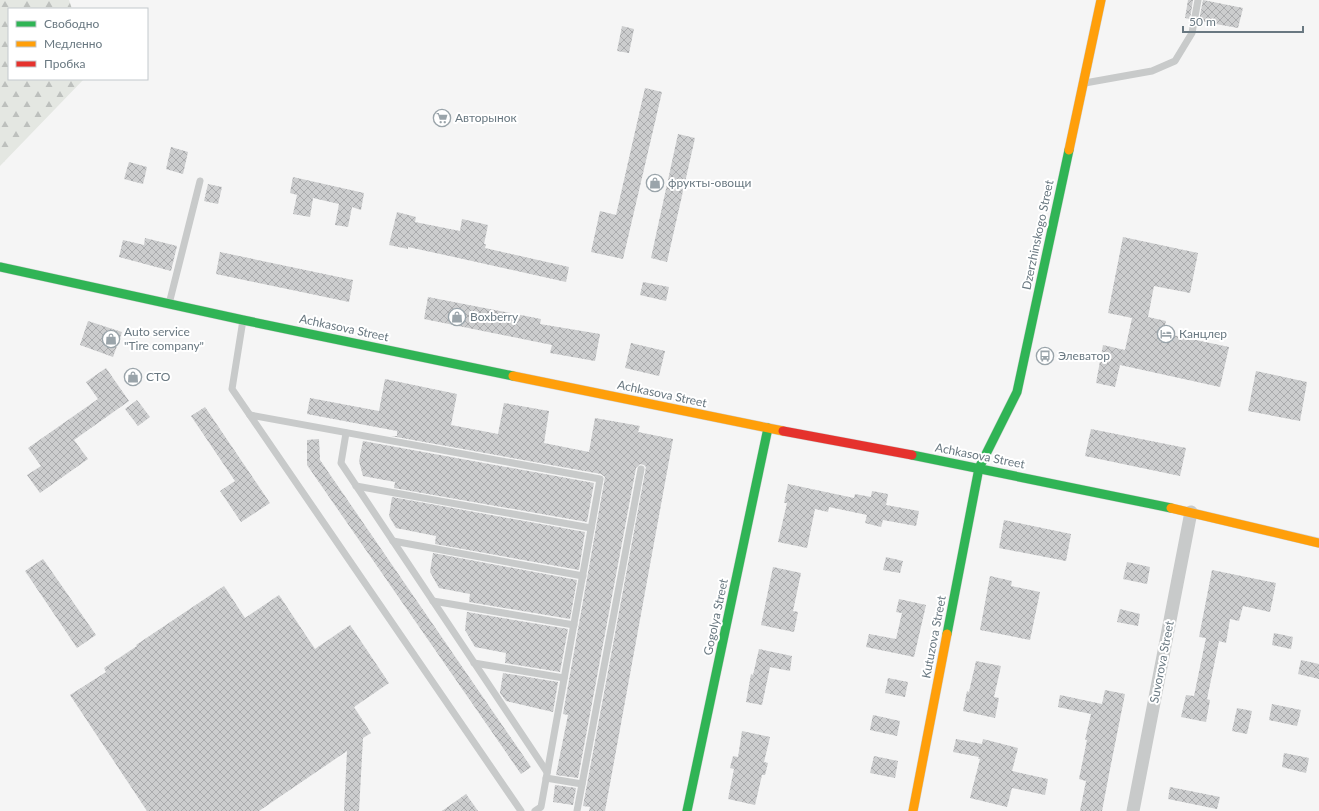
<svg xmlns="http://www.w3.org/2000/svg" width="1319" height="811" font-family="Lato,sans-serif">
<defs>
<pattern id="forest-firs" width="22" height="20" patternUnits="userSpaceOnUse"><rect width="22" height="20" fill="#e4e7e2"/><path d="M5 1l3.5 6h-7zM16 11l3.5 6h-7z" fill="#bdc0bd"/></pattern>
<pattern id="building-cross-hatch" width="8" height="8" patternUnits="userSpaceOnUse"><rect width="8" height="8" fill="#cccdce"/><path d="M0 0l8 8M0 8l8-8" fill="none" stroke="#aaabad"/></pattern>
</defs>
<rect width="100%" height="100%" fill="#f5f5f5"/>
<polygon fill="url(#forest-firs)" points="0,0 69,0 72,9 9,9 9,79 84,79 0,166"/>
<g fill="url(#building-cross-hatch)">
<polygon points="1188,0 1193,0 1190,19 1185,18"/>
<polygon points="1203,0 1243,8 1238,28 1199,21"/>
<polygon points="622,26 634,29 629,53 617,51"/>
<polygon points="645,88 662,92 623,259 591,252 600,211 616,215"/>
<polygon points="678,134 695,138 667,262 651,258"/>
<polygon points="171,147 188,152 183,174 166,169"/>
<polygon points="129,162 147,167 143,184 124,179"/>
<polygon points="293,177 364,193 361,210 352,207 348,227 335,225 339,204 313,198 310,217 293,214 297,195 290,193"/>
<polygon points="208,184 222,187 218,204 204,201"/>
<polygon points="397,212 416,217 415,222 460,231 462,219 488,225 484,244 486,244 485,248 569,267 566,282 454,257 408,247 408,249 389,245"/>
<polygon points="1123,237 1198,253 1190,293 1154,286 1148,317 1166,321 1163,333 1229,347 1220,387 1120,365 1115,387 1096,383 1103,345 1125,350 1132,318 1108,313"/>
<polygon points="145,238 177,246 171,271 119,257 123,240 144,245"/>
<polygon points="220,252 353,280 349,302 216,274"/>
<polygon points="643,282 669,287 666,301 640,295"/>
<polygon points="428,297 541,319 540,324 600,334 595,361 550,353 552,345 424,319"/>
<polygon points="88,321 122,332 113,357 80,345"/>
<polygon points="631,343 665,351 659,376 625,368"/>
<polygon points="106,368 129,401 74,440 88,459 40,493 27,475 41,466 28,448 98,399 86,382"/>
<polygon points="1256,371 1307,382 1300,421 1248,411"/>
<polygon points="385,379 457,394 451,425 498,434 504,403 549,411 544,443 589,452 595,418 640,426 638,432 673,439 605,811 589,811 590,807 583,806 646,467 644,465 640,464 636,468 578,778 556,775 568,715 563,714 605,477 601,474 391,436 397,436 397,431 307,414 310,398 379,411"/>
<polygon points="137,400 150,417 138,426 125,409"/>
<polygon points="205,407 270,503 241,522 220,491 235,481 191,416"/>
<polygon points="1091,429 1186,448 1180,476 1085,456"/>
<polygon points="319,439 320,460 531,767 521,774 307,465 307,440"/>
<polygon points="363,441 594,483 587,522 394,488 395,482 363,476 359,461"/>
<polygon points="788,484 854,498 855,494 871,497 872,491 888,494 886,505 919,511 916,526 883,520 881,527 865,523 867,515 829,507 828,512 815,509 807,548 778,542 787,503 784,503"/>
<polygon points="392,497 585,532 579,570 435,544 436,536 396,528 389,516"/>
<polygon points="1004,520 1071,534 1066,561 999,548"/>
<polygon points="433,553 577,580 570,619 469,602 470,594 439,588 430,572"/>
<polygon points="886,557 903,561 900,573 883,570"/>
<polygon points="43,559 96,635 77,648 25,571"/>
<polygon points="1127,562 1150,567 1147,584 1123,579"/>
<polygon points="773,567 801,573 793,611 798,612 794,632 761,625"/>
<polygon points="1212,570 1276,583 1270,612 1243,606 1239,621 1230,619 1226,643 1219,641 1207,699 1210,700 1206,722 1181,717 1186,695 1194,696 1206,638 1199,637"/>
<polygon points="990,576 1012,581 1011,586 1040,592 1030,640 980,630"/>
<polygon points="224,586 245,618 279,595 315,649 350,625 389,683 354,707 371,733 363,738 359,811 344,811 347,751 259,811 147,811 70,695 106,672 104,668 137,646 136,645"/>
<polygon points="899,599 926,605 914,657 866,647 869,634 896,639 902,613 896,612"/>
<polygon points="1120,609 1140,614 1138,626 1117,622"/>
<polygon points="467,612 568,629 560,672 505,663 506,653 475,647 465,630"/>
<polygon points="1274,633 1293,637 1291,649 1272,645"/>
<polygon points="759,649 792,656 790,671 770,667 762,705 746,702 751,674 753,675"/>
<polygon points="1301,660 1319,664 1319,679 1298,674"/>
<polygon points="976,661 1001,666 994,697 999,698 995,718 963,711 967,691 969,692"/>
<polygon points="503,673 558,682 553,712 506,701 500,693"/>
<polygon points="888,678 908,682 905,697 885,693"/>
<polygon points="1105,690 1125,694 1110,769 1102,811 1080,811 1086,781 1079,779 1087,740 1085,740 1091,714 1058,707 1060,695 1102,704"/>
<polygon points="1272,704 1301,710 1297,726 1269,720"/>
<polygon points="1237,708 1252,711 1247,734 1232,731"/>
<polygon points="873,715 900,721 897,736 870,730"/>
<polygon points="742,731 770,737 764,762 768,763 765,775 762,775 755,805 728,799 734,769 730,768 733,756 738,757"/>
<polygon points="956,739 982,744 983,739 1018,748 1012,771 1048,779 1045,795 1012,788 1007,807 970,798 980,759 978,759 979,757 953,752"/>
<polygon points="1284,753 1309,758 1306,773 1282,767"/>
<polygon points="874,756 898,761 895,778 870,773"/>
<polygon points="555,785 576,788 573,805 553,802"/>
<polygon points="1170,787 1220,797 1217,809 1168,799"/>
<polygon points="466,794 478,811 442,811"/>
</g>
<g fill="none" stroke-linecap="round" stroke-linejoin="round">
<defs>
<g id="fast">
<polyline points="0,267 243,320 513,376"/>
<polyline points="912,455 1171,508"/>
<polyline points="947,634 979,468 1017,392 1069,150"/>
<polyline points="687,811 768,428"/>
</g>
<g id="slow">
<polyline points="1069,150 1101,0"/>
<polyline points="513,376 783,431"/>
<polyline points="1171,508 1319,543"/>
<polyline points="913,811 947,634"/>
</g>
<polyline id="jam" points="783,431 912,455"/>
</defs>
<use href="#fast" stroke="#d1d2d2" stroke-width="10"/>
<use href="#slow" stroke="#d1d2d2" stroke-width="10"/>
<use href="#jam" stroke="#d1d2d2" stroke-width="10"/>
<g stroke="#c8caca" stroke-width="7">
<polyline points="1085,83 1152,71 1175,61 1192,33 1198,0"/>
<polyline points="169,304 200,181"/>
<polyline points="243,320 232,389 521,811"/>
<polyline points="250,415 600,479 541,807 535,811"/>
<polyline points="346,433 341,463 547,772"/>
<polyline points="356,486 591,528"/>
<polyline points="393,541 583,576"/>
<polyline points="433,601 574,625"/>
<polyline points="474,663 564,678"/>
<polyline points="546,778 582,784"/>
<polyline points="577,811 641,469"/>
</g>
<polyline stroke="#c8caca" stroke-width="13" points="1133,811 1191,512"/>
<use href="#fast" stroke="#30b455" stroke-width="9"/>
<use href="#slow" stroke="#ff9f0a" stroke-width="9"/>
<use href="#jam" stroke="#e5322d" stroke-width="9"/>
</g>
<defs>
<symbol id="supermarket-ring" viewBox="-11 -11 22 22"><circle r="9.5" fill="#fff" stroke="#9aa4aa" stroke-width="1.5"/><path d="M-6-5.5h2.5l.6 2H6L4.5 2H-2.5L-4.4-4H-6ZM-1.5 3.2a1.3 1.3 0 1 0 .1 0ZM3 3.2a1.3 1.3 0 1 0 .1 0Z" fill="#9aa4aa"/></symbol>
<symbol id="shop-ring" viewBox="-11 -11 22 22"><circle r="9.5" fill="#fff" stroke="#9aa4aa" stroke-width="1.5"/><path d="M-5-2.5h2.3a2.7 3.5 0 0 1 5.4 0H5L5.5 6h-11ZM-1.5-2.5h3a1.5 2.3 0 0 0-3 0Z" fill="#9aa4aa"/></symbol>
<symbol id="hotel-ring" viewBox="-11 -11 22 22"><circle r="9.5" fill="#fff" stroke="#9aa4aa" stroke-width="1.5"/><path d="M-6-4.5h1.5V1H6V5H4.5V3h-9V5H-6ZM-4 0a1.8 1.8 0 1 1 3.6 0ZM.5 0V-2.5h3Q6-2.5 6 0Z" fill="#9aa4aa"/></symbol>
<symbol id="bus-ring" viewBox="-11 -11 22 22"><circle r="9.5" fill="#fff" stroke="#9aa4aa" stroke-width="1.5"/><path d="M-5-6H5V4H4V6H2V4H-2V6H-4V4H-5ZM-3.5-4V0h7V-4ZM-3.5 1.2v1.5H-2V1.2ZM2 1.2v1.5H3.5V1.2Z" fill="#9aa4aa"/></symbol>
</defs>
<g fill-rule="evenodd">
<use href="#supermarket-ring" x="432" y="108" width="20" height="20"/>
<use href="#shop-ring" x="645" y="173" width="20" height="20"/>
<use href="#shop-ring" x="447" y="307" width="20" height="20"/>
<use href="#hotel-ring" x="1156" y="324" width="20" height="20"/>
<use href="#shop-ring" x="101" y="329" width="20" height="20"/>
<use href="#bus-ring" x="1035" y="346" width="20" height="20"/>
<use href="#shop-ring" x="123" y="367" width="20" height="20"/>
</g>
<g text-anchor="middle" stroke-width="4" stroke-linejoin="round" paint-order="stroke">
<g font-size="12" fill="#697881" stroke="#fff" text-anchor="start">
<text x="455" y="122">Авторынок</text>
<text x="668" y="187">фрукты-овощи</text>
<text x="470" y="321">Boxberry</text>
<text x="124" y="336">Auto service<tspan x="124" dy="14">"Tire company"</tspan></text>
<text x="1179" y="338">Канцлер</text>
<text x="1058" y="360">Элеватор</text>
<text x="146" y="381">СТО</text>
</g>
<g font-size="12" fill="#697881" stroke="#fff">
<text transform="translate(1038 235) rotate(-78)" y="4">Dzerzhinskogo Street</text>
<text transform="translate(344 328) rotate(12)" y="4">Achkasova Street</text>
<text transform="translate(662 394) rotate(12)" y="4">Achkasova Street</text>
<text transform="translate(980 456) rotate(11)" y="4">Achkasova Street</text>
<text transform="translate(716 617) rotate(-78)" y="4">Gogolya Street</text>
<text transform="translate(934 637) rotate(-79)" y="4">Kutuzova Street</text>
<text transform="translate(1162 662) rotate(-79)" y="4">Suvorova Street</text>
</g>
</g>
<rect x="8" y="8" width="140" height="72" fill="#ffffff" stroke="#c3c9cd"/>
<rect x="16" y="21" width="20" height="6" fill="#30b455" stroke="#c3c9cd"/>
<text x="44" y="28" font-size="12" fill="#697881">Свободно</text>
<rect x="16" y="41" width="20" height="6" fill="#ff9f0a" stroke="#c3c9cd"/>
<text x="44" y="48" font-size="12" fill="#697881">Медленно</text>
<rect x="16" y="61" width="20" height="6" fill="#e5322d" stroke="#c3c9cd"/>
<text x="44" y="68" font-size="12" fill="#697881">Пробка</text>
<path d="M1183 26v6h120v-6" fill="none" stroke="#697881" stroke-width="2"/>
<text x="1189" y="26" font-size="12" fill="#697881" stroke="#ffffff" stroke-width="3" paint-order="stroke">50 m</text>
</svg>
